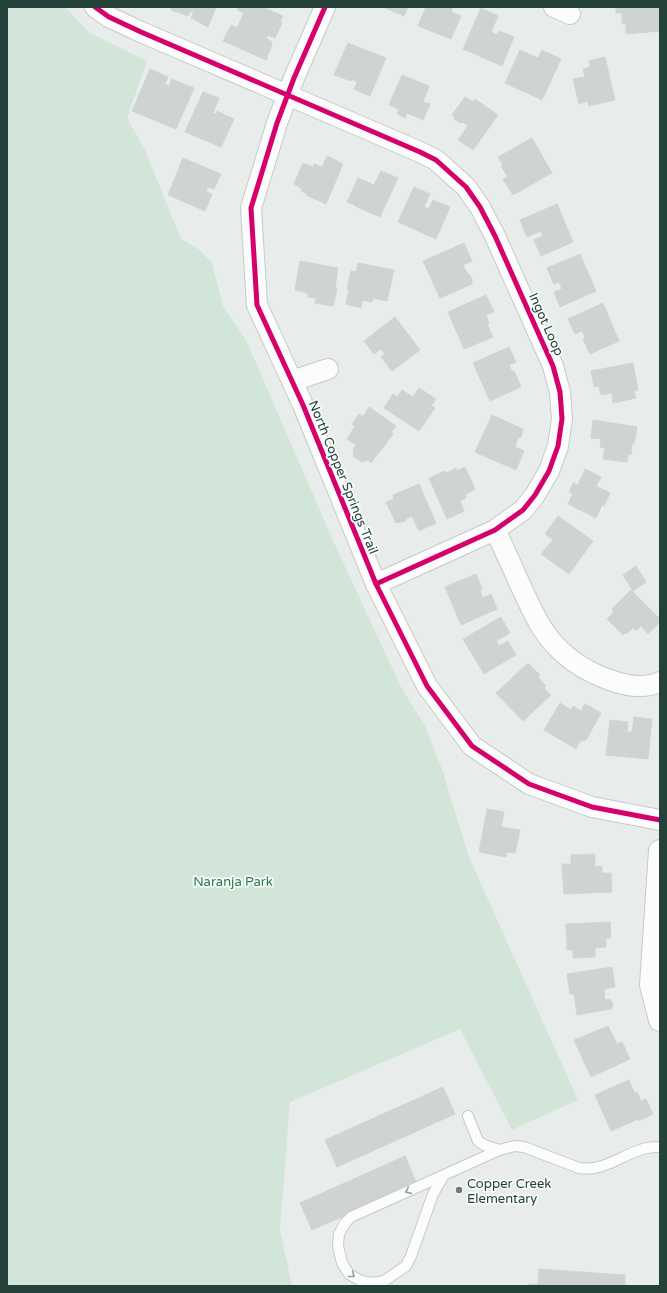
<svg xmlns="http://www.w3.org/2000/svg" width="667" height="1293" font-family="'Varela Round',sans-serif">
<rect width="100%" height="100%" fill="#e8edeb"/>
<polygon fill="#d1e6d8" points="7,7 65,7 90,33 147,61 127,118 145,150 181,239 200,250 212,263 223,306 246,340 252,354 335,545 401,687 425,726 442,769 469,857 578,1100 512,1130 460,1029 290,1102 280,1230 292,1286 7,1286"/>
<g fill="#cfd4d2" stroke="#d1d6d4">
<polygon points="169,7 216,7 208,27 191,18 194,12 190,11 188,16 171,10 172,8"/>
<polygon points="239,7 263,7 283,16 280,22 282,23 275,38 268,35 266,39 271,41 272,45 266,60 223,41 231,25 237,28 244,13 237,10"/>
<polygon points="383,7 408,7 404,16"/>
<polygon points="426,7 453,7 451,12 461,16 451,39 418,26"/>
<polygon points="616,7 660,7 660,31 626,34 626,24 622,24 622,13 616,13"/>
<polygon points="481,8 498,16 491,32 497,35 499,31 514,37 502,66 463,49"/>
<polygon points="348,43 386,58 370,96 354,89 357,82 352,79 351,81 334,75"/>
<polygon points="520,50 538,58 542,50 561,59 542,100 505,83"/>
<polygon points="605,57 615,100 589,106 588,101 579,104 573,79 585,77 583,69 590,67 589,61"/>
<polygon points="150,69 168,77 165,84 169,86 172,79 194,88 176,129 132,111"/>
<polygon points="402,75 429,86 423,102 430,104 423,120 407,113 405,118 397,114 399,109 389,105"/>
<polygon points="203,92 219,98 213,113 216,114 217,111 234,119 221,147 185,132"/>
<polygon points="465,97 473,102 475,99 498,115 473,150 458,140 468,126 463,122 460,123 454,119 454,116 452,115"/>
<polygon points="532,138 552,173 513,195 503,179 508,177 501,166 503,165 498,157"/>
<polygon points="327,156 343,164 326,204 306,195 307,194 301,191 302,189 294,184 303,163 313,167 314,164 322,167"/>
<polygon points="183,158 221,174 214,189 208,187 206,191 212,194 205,211 168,195"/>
<polygon points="381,171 398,178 380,217 355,206 355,205 347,202 358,178 374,185"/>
<polygon points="414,187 430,194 424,207 429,209 433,200 450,207 436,239 398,222"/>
<polygon points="557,204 573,242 541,256 534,240 543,236 541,231 527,237 520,220"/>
<polygon points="464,243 472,261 463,265 467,273 470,275 472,280 472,284 440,298 423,261"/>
<polygon points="580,254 596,291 560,307 554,292 562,289 559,282 554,284 547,268"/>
<polygon points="300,261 338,268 335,288 337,289 333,306 315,303 316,298 308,297 308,293 295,290"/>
<polygon points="358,263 394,270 387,301 373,298 372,302 362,300 361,308 346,304 349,289 347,289 351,271 356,272"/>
<polygon points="486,295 494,312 486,315 489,323 487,324 493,337 464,349 448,312"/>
<polygon points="603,303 619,341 590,354 583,339 585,337 582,331 575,334 568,319"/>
<polygon points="395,317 420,350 392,371 381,357 385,354 381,349 374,354 364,341"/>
<polygon points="509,347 516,362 509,365 512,372 514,371 521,387 490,401 473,363"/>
<polygon points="633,363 638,390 634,391 636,398 613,403 612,393 601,395 599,386 594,387 591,371"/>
<polygon points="419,388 436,399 431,406 435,408 419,431 384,408 393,394 397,397 402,390 413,397"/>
<polygon points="369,407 396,426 391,432 393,434 371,463 368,460 362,462 353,456 354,454 353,450 356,445 347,439 355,426 352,424 359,414 363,417"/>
<polygon points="492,415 523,429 523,431 521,437 518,438 515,447 524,451 516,470 475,452"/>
<polygon points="593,420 637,427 634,444 632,444 631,455 628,454 627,462 603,459 605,448 600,447 601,439 591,438"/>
<polygon points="465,467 475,489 465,495 466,498 460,501 464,511 447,519 429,478 445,471 446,473 456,468 457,471"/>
<polygon points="585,469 601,477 596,486 610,493 604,506 602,505 596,518 568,504 573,494 569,492 573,483 578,485"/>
<polygon points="419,484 436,523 419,531 412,516 406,519 405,521 396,523 386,502 394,499 393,495"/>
<polygon points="558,516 593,541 569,574 541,554 553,540 545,534"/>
<polygon points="636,566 646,582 633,591 623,575"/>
<polygon points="476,574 482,589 480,591 483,598 491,594 497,609 461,625 445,587"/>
<polygon points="631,590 660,619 660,622 648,634 641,626 636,631 633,628 626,634 625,633 623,635 607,619 614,612 612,609"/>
<polygon points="501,617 510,633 496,641 499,646 508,641 516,655 484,674 463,639"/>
<polygon points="528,663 540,675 538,677 546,686 544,688 551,695 523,721 496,693"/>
<polygon points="560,703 571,710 573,706 581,711 585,704 601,713 586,740 580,741 576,749 544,730"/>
<polygon points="634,717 652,719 648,759 606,755 610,720 628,722 627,732 632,732"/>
<polygon points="487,809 504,812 501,827 520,830 515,853 507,852 506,857 479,852"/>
<polygon points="595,854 595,867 602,866 602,873 611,873 612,892 564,894 562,864 571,864 571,855"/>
<polygon points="610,922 611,938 606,938 606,947 595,948 595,957 573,958 573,950 567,950 566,924"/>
<polygon points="612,967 615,987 604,989 605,1000 610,999 612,1002 613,1006 611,1009 577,1015 574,994 570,994 567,974"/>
<polygon points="608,1026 617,1044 622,1042 630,1059 591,1077 574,1040"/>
<polygon points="629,1080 635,1094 637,1092 641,1101 646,1099 653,1114 639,1121 638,1119 611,1131 595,1095"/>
<polygon points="443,1087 455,1114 337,1167 325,1140"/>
<polygon points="405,1156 417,1184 312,1230 300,1203"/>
<polygon points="539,1269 625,1275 625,1286 529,1286 529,1284 538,1284"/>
</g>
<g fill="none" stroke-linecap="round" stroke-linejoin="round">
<defs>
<g id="service">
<path d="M468,1116L478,1141L484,1145L499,1150L515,1146L524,1147L579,1168C606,1172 623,1153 647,1148C652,1147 656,1147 660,1147"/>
<polyline points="444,1175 433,1194 411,1256 406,1266 384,1281 373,1283 361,1281 349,1274 342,1263 338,1246 339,1234 345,1223 351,1217 444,1175 499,1150"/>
</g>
<g id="minor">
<polyline points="95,7 109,17 141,32 420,152 436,160 466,187 480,207 495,236 553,366 560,392 562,419 558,446 549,471 535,495 523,510 495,530 376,584"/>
<polyline points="325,7 294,78 277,123 251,208 257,305 303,405 376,584 427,686 472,746 529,784 592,807 660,820"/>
<polyline points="554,7 570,14"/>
<polyline points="292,381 328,369"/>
<path d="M495,530C505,550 514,571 523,591C532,610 541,631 556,646C570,661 590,673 610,680C626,686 644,689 660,682"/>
</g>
<polyline id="tertiary" points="660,851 651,985 660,1020"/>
</defs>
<use href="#service" stroke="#c5cac8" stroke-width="12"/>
<use href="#minor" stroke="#c5cac8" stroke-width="22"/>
<use href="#tertiary" stroke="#c5cac8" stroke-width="24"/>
<use href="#service" stroke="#fcfcfc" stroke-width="10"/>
<use href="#minor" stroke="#fcfcfc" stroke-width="20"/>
<use href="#tertiary" stroke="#fcfcfc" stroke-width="22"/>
<defs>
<g id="cycleway">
<polyline points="95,7 109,17 141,32 420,152 436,160 466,187 480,207 495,236 553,366 560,392 562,419 558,446 549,471 535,495 523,510 495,530 376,584"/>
<polyline points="325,7 294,78 277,123 251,208 257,305 303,405 376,584 427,686 472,746 529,784 592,807 660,820"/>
</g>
</defs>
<use href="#cycleway" stroke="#f7fbf9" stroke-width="8"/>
<use href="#cycleway" stroke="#d6006c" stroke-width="5"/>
</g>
<defs><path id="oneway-chevron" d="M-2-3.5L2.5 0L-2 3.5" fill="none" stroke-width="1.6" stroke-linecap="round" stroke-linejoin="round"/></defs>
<g stroke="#909f9b">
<use href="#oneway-chevron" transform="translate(408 1191) rotate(156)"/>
<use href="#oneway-chevron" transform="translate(352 1275) rotate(38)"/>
</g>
<circle fill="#697e78" stroke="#f7fbf9" stroke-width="1.5" cx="459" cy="1190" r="4"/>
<g text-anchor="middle" stroke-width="3.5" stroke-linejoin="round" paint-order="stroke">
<g font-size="13" fill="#24423a" stroke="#f7fbf9">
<text transform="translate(547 324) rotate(66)" y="5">Ingot Loop</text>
<text transform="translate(344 477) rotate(68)" y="5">North Copper Springs Trail</text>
</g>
<g font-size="13" fill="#2d7a4b" stroke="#f7fbf9">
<text x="233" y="886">Naranja Park</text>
</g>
<g font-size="13" fill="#24423a" stroke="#f7fbf9" text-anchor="start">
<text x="467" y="1188">Copper Creek<tspan x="467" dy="15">Elementary</tspan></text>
</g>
</g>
<rect width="667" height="1293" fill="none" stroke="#24423a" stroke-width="16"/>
</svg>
